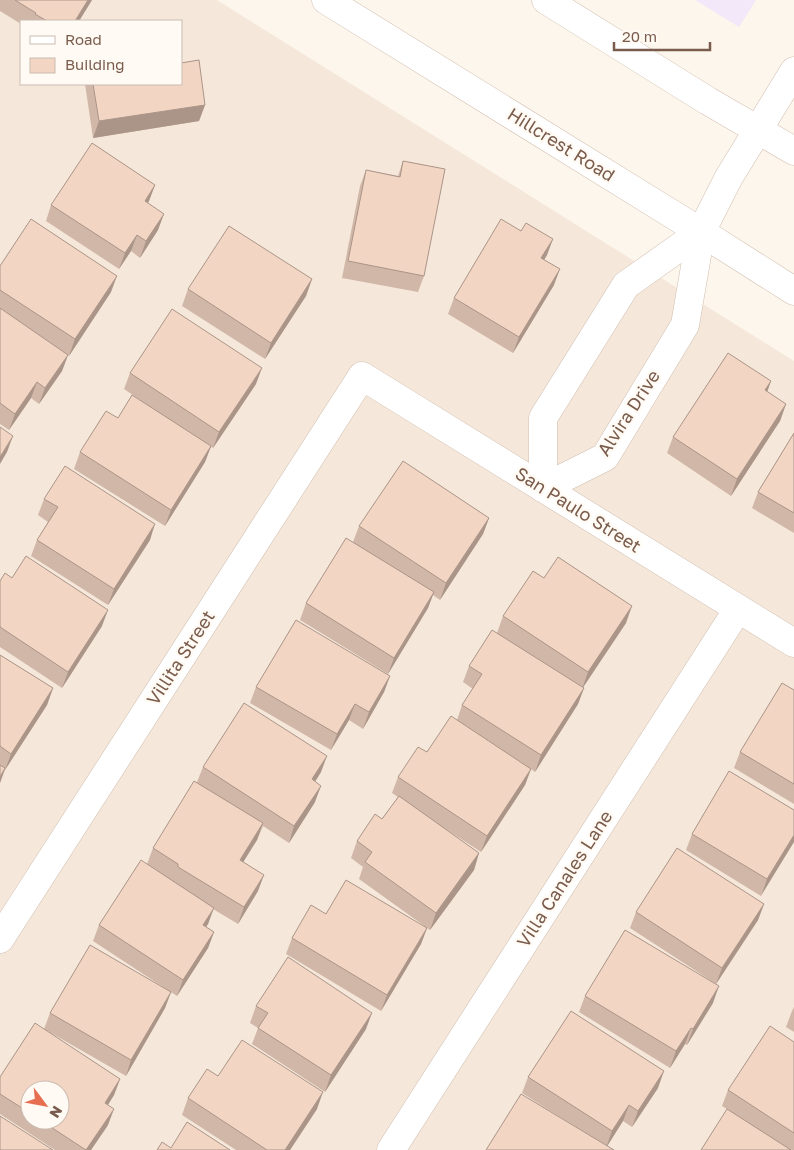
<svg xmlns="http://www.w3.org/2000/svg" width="794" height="1150" font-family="'Golos Text',sans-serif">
<rect width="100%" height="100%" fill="#fdf6ec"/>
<path fill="#f5e8da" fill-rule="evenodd" d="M0,0H217L794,361V1150H0ZM21,21H181V84H21ZM30,1090H60V1120H30Z"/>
<polygon fill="#f3e8fa" points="695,0 756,0 739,27"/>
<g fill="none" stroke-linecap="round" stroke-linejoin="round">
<defs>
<g id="minor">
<polyline points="326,0 701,232 794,291"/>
<polyline points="546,0 708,101 794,151"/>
<polyline points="543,488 605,457 685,325 701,232 729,177 794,71"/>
<polyline points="543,488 543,418 626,285 701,232"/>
<polyline points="0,939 362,376 794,643"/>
<polyline points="391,1150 738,609"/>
</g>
</defs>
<use href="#minor" stroke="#d1beb0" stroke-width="29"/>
<use href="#minor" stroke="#fff" stroke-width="28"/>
</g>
<g fill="#d1b7a8" fill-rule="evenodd">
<polygon points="0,0 92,0 79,21 21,21 21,24 0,11"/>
<polygon points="85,84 181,84 205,105 199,121 93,138"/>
<polygon points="403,161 424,276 418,292 342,278 360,186 366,170 398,176"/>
<polygon points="155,185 148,203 158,230 140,258 131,251 119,269 46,221 51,205"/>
<polygon points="547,255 544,259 554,285 513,353 448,314 454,298"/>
<polygon points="0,266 111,292 69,356 68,355 62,371 39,404 31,398 9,430 0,424"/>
<polygon points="312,279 306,296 265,359 182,306 188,289"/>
<polygon points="130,373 256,384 213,448 211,447 205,462 165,526 74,469 80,452 118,418 149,406 124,389"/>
<polygon points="771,381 767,392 786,404 780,421 731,496 667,453 673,437"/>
<polygon points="794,433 794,533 752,508 758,492"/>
<polygon points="44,499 150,540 108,605 31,556 37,540 48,522 38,515"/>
<polygon points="489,518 483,534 440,600 433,595 428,608 388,674 300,620 306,603 353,542 359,526"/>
<polygon points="12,578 102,626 62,688 0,647 0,581"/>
<polygon points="544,578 626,623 583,687 584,688 578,704 535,772 531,769 525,785 481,852 438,824 479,853 474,870 430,930 359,879 363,867 351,858 357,841 382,819 398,797 392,793 398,777 427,752 457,720 462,705 473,689 463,682 469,666 497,633 503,616"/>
<polygon points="0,655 53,688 47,705 5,770 0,783"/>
<polygon points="390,676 384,692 363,729 349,720 331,750 250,703 256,687"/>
<polygon points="794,690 794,804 734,768 740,752"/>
<polygon points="203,767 321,772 315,782 315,802 289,843 263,826 257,840 243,862 258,891 238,924 213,909 208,924 206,927 214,932 208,948 177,996 171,992 165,1008 126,1076 44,1029 50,1013 169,991 93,941 99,925 147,864 153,848 197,782"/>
<polygon points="794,810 761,896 686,850 692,834"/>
<polygon points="764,904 758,920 716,984 630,928 636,912"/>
<polygon points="326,914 427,928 421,944 381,1011 286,954 292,938"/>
<polygon points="585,996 713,1003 687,1045 685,1044 670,1068 579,1012"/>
<polygon points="256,1006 366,1029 325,1092 252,1044 258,1028 250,1023"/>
<polygon points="794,1007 794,1032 786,1027 792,1011"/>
<polygon points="794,1042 794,1150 701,1150 730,1111 722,1106 728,1090"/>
<polygon points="218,1076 317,1109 290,1150 236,1150 182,1115 188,1098"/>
<path d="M0,1077L120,1079L114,1095L108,1105V1125L91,1150H55L0,1114ZM30,1090L60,1120H30Z"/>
<polygon points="528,1077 658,1088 632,1127 623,1121 607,1146 547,1109 522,1093"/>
</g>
<g fill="#aa9588">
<polygon points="88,0 92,0 79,21 75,21"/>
<polygon points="205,105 199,121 93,138 99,121"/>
<polygon points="155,185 149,201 139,217 145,201"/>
<polygon points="164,214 158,230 140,258 146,241"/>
<polygon points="137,235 131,251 119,269 125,253"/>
<polygon points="553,239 547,255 536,274 541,258"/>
<polygon points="560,269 554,285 513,353 519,337"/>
<polygon points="117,276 111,292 69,356 75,339"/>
<polygon points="312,279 306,296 265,359 271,343"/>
<polygon points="68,355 62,371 39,404 45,388"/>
<polygon points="262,368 256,384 213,448 219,432"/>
<polygon points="771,381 765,398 765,390"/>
<polygon points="37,382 31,398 9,430 15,414"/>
<polygon points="786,404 780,421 731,496 737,479"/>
<polygon points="13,436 7,452 0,464 0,457"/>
<polygon points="211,446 205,462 165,526 171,510"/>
<polygon points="489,518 483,534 440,600 446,583"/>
<polygon points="155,524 150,540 108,605 114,589"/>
<polygon points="434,592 428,608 388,674 394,658"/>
<polygon points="632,606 626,623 582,689 588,672"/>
<polygon points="108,610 102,626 62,688 68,672"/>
<polygon points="390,676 384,692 363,729 369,712"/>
<polygon points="53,688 47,705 5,770 11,754"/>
<polygon points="584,688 578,704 535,772 541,755"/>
<polygon points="355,704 349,720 331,750 337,734"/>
<polygon points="327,756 321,772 306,796 312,779"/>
<polygon points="5,768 0,783 0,777"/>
<polygon points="531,769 525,785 481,852 487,836"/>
<polygon points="321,786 315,802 289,843 294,826"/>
<polygon points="263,823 257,840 234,877 240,860"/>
<polygon points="794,835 794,842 761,896 767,879"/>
<polygon points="479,853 474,870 430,930 436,913"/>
<polygon points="264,875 258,891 238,924 244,907"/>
<polygon points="764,904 758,920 716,984 722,968"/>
<polygon points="214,908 208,924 197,941 203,925"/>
<polygon points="427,928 421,944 381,1011 387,995"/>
<polygon points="214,932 208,948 177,996 183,980"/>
<polygon points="719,986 713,1003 687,1045 693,1029"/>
<polygon points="171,992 165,1008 126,1076 131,1060"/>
<polygon points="372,1013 366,1029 325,1092 331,1075"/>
<polygon points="691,1028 685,1044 670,1068 676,1051"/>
<polygon points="664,1071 658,1088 632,1127 638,1111"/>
<polygon points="120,1079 114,1095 99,1119 105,1103"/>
<polygon points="323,1092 317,1109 290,1150 285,1150"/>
<polygon points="629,1105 623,1121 606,1148 612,1131"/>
<polygon points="114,1109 108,1125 91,1150 86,1150"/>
</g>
<g fill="#f3d5c3" stroke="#aa9588">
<polygon points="15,0 88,0 75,21 47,21 35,14 36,13"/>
<polygon points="199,60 205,105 99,121 93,84 181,84 181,63"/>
<polygon points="92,143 155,185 145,201 164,214 146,241 137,235 125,253 51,205"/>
<polygon points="403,161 445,169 424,276 348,261 366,170 400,177"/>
<polygon points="31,219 117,276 75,339 0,290 0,266"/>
<polygon points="501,219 521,231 526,223 553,239 541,258 560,269 519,337 454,298"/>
<polygon points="229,226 312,279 271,343 188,289"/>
<polygon points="0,308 68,355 45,388 37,382 15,414 0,403"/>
<polygon points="172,309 262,368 219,432 130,373"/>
<polygon points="728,353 771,381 765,390 786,404 737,479 673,437"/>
<polygon points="132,395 211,446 171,510 80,452 106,411 118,418"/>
<polygon points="0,427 13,436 0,457"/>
<polygon points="794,433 794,513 758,492"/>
<polygon points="403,461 489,518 446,583 359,526"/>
<polygon points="65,466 155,524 114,589 37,540 58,507 44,499"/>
<polygon points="346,538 434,592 394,658 306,603"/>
<polygon points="26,556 108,610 68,672 0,627 0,581 5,573 12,578"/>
<polygon points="558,557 632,606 588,672 503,616 533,571 544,578"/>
<polygon points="296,620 390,676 369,712 355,704 337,734 256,687"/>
<polygon points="492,630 584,688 541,755 462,705 482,674 469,666"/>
<polygon points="0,655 53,688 11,754 0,746"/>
<polygon points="782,683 794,690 794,784 740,752"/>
<polygon points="244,703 327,756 312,779 321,786 294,826 203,767"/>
<polygon points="451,716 531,769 487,836 398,777 418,747 427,752"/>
<polygon points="0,765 5,768 0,777"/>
<polygon points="729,771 794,810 794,835 767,879 692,834"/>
<polygon points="194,781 263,823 240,860 264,875 244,907 178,867 178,864 153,848"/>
<polygon points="399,796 479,853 436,913 365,862 372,852 357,841 375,814 382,819"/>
<polygon points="677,848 764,904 722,968 636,912"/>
<polygon points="141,860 214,908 203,925 214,932 183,980 99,925"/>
<polygon points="346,880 427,928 387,995 292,938 311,905 326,914"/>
<polygon points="625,930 719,986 693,1029 691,1028 676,1051 585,996"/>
<polygon points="90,945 171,992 131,1060 50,1013"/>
<polygon points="288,957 372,1013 331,1075 258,1028 268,1013 256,1006"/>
<polygon points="571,1011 664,1071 638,1111 629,1105 612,1131 528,1077"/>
<polygon points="35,1023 120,1079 105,1103 114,1109 86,1150 40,1120 60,1120 60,1090 30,1090 30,1113 0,1094 0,1077"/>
<polygon points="770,1026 794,1042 794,1133 728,1090"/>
<polygon points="242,1040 323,1092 285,1150 267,1150 188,1098 207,1069 218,1076"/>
<polygon points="521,1094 614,1150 486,1150"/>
<polygon points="727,1109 791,1150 701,1150"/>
<polygon points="0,1116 53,1150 0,1150"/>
<polygon points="187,1122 230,1150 157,1150 162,1142 171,1148"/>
</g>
<g text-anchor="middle" stroke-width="4.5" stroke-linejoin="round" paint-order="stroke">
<g font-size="18" fill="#7a5c4d" stroke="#fffaf3">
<text transform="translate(561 145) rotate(32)" y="6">Hillcrest Road</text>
<text transform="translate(629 413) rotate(-57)" y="6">Alvira Drive</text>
<text transform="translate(578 510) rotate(32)" y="6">San Paulo Street</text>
<text transform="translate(181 658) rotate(-57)" y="6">Villita Street</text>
<text transform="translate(565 879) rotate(-57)" y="6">Villa Canales Lane</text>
</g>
</g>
<rect x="20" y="20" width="162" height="65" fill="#fffaf3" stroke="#cabbb1"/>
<rect x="30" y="36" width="25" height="8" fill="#ffffff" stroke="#cabbb1"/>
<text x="65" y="45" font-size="15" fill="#7a5c4d">Road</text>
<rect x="30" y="58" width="25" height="15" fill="#f3d5c3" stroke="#cabbb1"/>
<text x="65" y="70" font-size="15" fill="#7a5c4d">Building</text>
<g transform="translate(45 1105) rotate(122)"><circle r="24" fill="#fffaf3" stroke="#cabbb1"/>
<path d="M0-4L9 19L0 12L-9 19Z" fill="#e76f51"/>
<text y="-8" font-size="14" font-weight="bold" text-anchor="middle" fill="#7a5c4d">N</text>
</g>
<path d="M614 42v8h96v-8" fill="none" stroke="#7a5c4d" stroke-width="2.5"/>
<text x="622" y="42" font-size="15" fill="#7a5c4d" stroke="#fffaf3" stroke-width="4" paint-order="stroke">20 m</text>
</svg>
